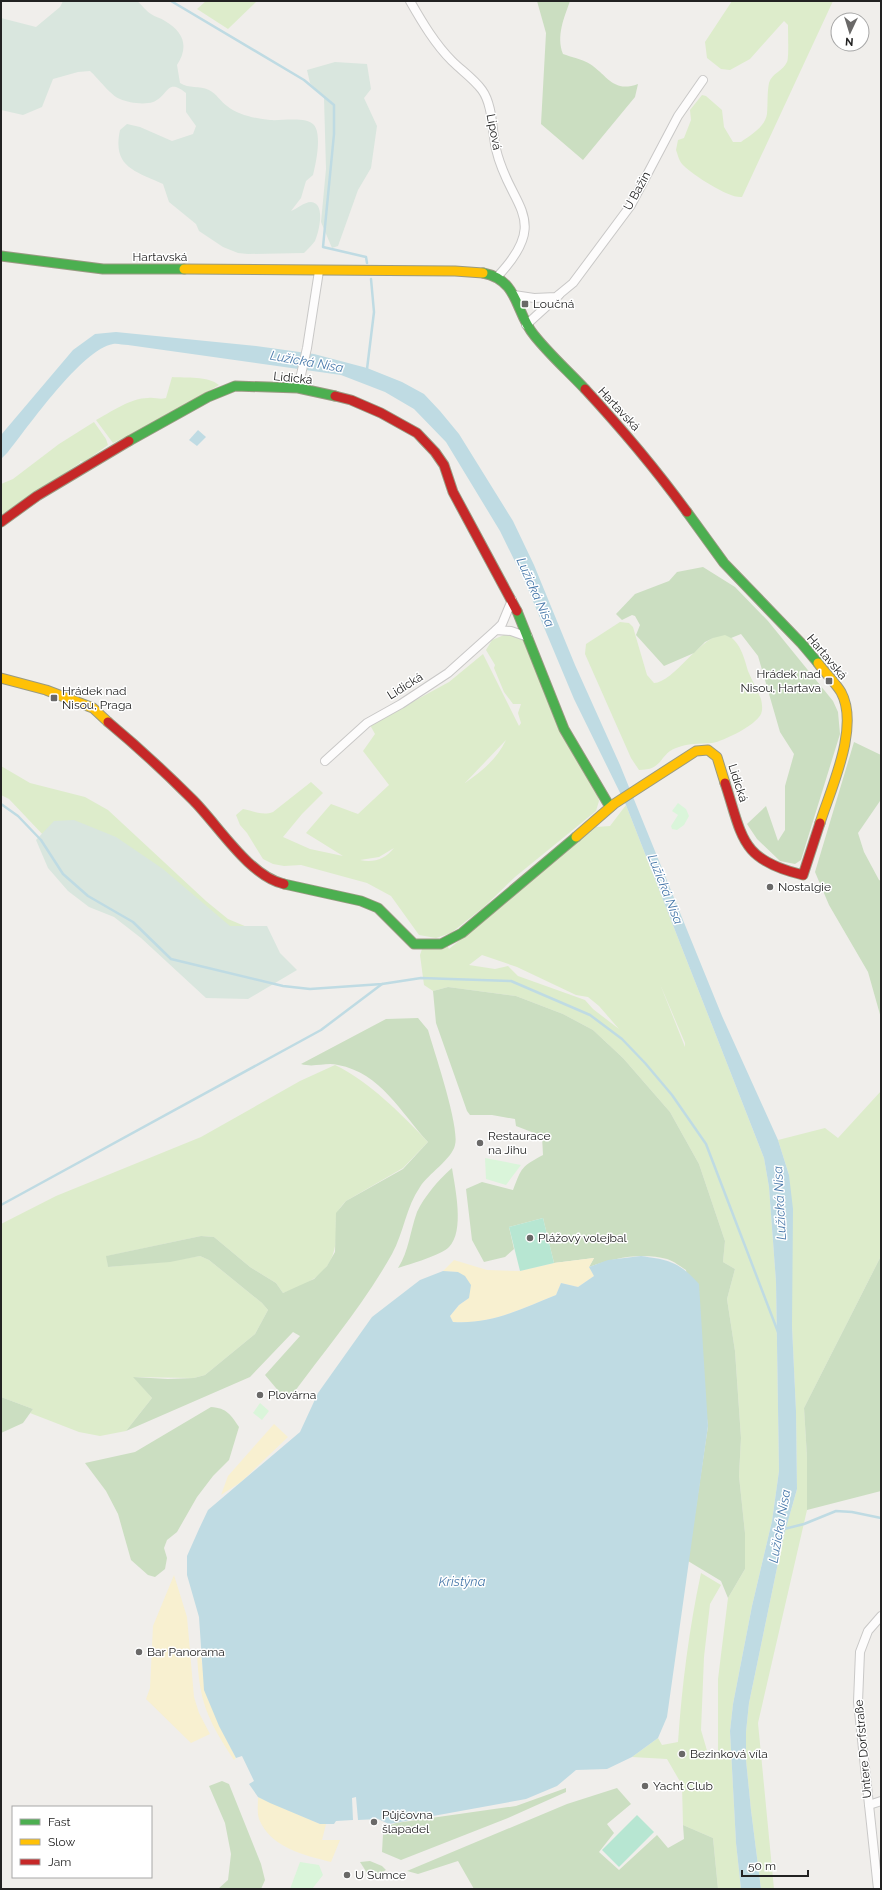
<svg xmlns="http://www.w3.org/2000/svg" width="882" height="1890" font-family="Raleway,sans-serif">
<rect width="100%" height="100%" fill="#f0eeeb"/>
<g fill="#ddeccb" fill-rule="evenodd">
<polygon points="206,1 257,1 228,29 197,9"/>
<path d="M732,1H833L742,197C730,199 693,175 684,166C679,162 678,155 676,150L678,140L684,138L691,120L690,110L702,95L706,96L722,110L724,127L733,142H741C751,135 765,127 767,114C768,103 767,93 769,83C772,73 783,71 787,62C789,59 788,32 788,25L784,21L750,59L730,70L721,69L707,58L705,42Z"/>
<path d="M172,377C186,378 208,376 219,385L161,419L113,443L96,420C111,412 131,398 148,398C155,397 159,400 166,398Z"/>
<polygon points="94,422 106,439 108,445 84,462 80,461 80,463 1,515 1,484 13,479 59,444"/>
<path d="M620,622L629,623L633,627L647,675L654,683C677,683 712,616 734,640C742,648 745,661 748,671C752,680 757,690 761,699C762,704 763,709 761,714C756,725 724,741 712,743C699,744 688,743 676,748C659,754 664,770 639,770L631,758L585,654L586,644Z"/>
<path d="M504,635L519,636L527,645L595,787L599,801L596,811L515,877L484,907L451,933L436,938L419,935L391,896L367,883L301,865L284,866L273,864L263,859L247,833L240,825L236,815L243,809C254,811 262,816 273,812L311,782L323,793L302,814L283,837L310,849L343,856L306,833L331,804L358,814L389,785L363,751L375,734L370,725L449,682L483,654L519,726L521,723L518,713L521,704H513L504,692L494,668L495,665L486,650L492,640ZM506,740C497,759 482,771 465,783ZM394,848C385,859 374,863 360,860L379,857Z"/>
<polygon points="1,766 30,783 85,797 108,810 206,901 228,919 259,932 275,949 45,837 9,799 1,795"/>
<path d="M626,805L764,1158L769,1187L776,1282L779,1471L772,1521L752,1606L733,1704L730,1731L736,1843L741,1889H718L713,1838L683,1825L682,1785L667,1759L632,1757L658,1738L662,1745L678,1742C682,1685 689,1629 701,1573L721,1585L710,1604L704,1657L701,1730L708,1754L718,1753V1679L728,1598L745,1569V1533L739,1476L741,1438L735,1351L727,1299L735,1269L723,1262L725,1241L699,1164L670,1112L623,1058L593,1030L563,1014L516,996L448,987L433,991L424,985L420,955L422,949L447,945L449,949L596,827L610,826ZM482,955L517,967L576,995L588,997L599,1006L619,1029L593,1009L585,1000L518,976L508,966L495,969L469,965ZM660,984L685,1043V1047Z"/>
<path d="M335,1065C370,1082 401,1114 428,1142L403,1168L346,1201C334,1213 336,1218 336,1234C336,1270 314,1282 283,1293L276,1283L250,1267L214,1237L201,1236L107,1256L108,1267L164,1262L200,1256L209,1260L262,1303L268,1310L255,1334L205,1375L194,1378L134,1377L152,1398L126,1431L100,1436L79,1432L30,1413L33,1409L1,1397V1224L56,1196L201,1137L300,1081Z"/>
<polygon points="881,1091 881,1256 804,1408 807,1457 807,1510 758,1723 774,1889 761,1889 751,1810 746,1760 746,1732 749,1703 783,1539 797,1489 796,1411 792,1326 789,1175 778,1140 825,1128 838,1138"/>
</g>
<g fill="#cbdec1">
<path d="M537,1H570C564,18 556,36 563,54C571,57 582,59 590,64C608,76 613,93 638,84L635,97L583,160L541,124L546,33Z"/>
<polygon points="703,567 735,587 768,621 833,701 838,712 840,734 801,860 795,864 780,861 757,839 747,824 766,806 778,841 785,830 785,786 794,754 780,732 758,656 741,634 731,638 725,635 713,638 705,642 694,653 664,666 636,635 640,625 635,616 632,615 622,620 616,614 635,594 669,581 677,572"/>
<polygon points="854,742 881,755 880,801 858,833 864,852 879,880 881,881 881,1018 868,972 829,905 815,872"/>
<path d="M448,987L516,996L563,1014L593,1030L623,1058L670,1112L699,1164L725,1241L723,1262L735,1269L727,1299L735,1351L741,1438L739,1476L745,1533V1569L728,1598L721,1581L688,1561L708,1426L686,1270C681,1267 674,1261 667,1259C642,1252 613,1258 589,1267L594,1258L554,1263L543,1218L509,1227L514,1249L505,1257L484,1262L472,1240L466,1189L482,1182L513,1190C522,1167 521,1167 543,1155L542,1136L516,1126L515,1119L492,1115H470L467,1111L436,1023L433,991Z"/>
<path d="M418,1018L428,1030C434,1051 460,1127 455,1145C452,1159 428,1174 420,1187C406,1207 404,1232 392,1254C364,1304 326,1349 292,1395L281,1394L265,1375L300,1336L293,1332L250,1377L126,1431L152,1398L133,1377L168,1379L194,1378L205,1375L255,1334L268,1310L262,1303L209,1260L200,1256L170,1262L108,1267L106,1256L201,1236L214,1237L250,1267L276,1283L283,1293L314,1279L327,1266L335,1252L336,1213L346,1201L403,1169L428,1142C401,1113 381,1073 338,1065C326,1062 314,1068 301,1064L386,1019Z"/>
<path d="M452,1168C455,1188 465,1231 449,1247C442,1255 410,1264 398,1268C409,1251 410,1231 417,1212C424,1197 439,1179 452,1168Z"/>
<polygon points="881,1256 881,1491 807,1510 807,1457 804,1408"/>
<polygon points="1,1397 33,1409 23,1423 1,1433"/>
<path d="M211,1407C227,1408 231,1415 239,1427L229,1460L213,1476L197,1497L177,1532L167,1540L164,1548L167,1558L165,1569L155,1577L148,1575L131,1560L118,1514L106,1491L85,1463L135,1452Z"/>
<polygon points="222,1781 229,1784 261,1864 265,1880 261,1889 218,1889 228,1880 231,1854 225,1823 209,1786"/>
<polygon points="566,1788 566,1792 508,1818 401,1860 382,1852 383,1834 386,1827 396,1823 516,1806"/>
<polygon points="617,1788 631,1804 607,1824 614,1833 599,1852 619,1870 657,1835 668,1848 684,1839 683,1825 713,1838 718,1889 474,1889 458,1861 418,1874 407,1871 567,1804"/>
<polygon points="370,1861 382,1866 386,1870 371,1879 360,1862"/>
</g>
<g fill="#d9e6de">
<path d="M63,1H137C142,5 146,11 151,14C155,17 161,18 165,21C184,32 189,47 177,65L180,83C189,89 199,85 209,90C217,94 220,101 227,106C238,115 257,119 270,120C282,121 306,116 314,125C322,135 316,163 313,175L306,181L301,198L291,211C297,209 304,202 311,202C326,203 319,232 315,241C312,245 308,249 304,253L248,254L238,253L223,247L199,231L196,224L169,202L163,184C135,171 112,167 120,130L127,124L140,127L172,141L193,134L196,126L186,112V93C166,77 169,96 153,102C144,105 129,103 120,99C111,96 98,78 90,71L78,72L53,79L42,107L23,115L1,110V18L36,27L60,7Z"/>
<polygon points="335,62 367,64 371,89 364,98 377,126 371,168 358,190 338,246 332,248 321,222 326,169 324,98 310,83 307,70"/>
<polygon points="74,820 116,837 163,869 230,926 267,926 280,953 297,970 248,999 206,998 141,938 114,917 89,907 68,891 48,868 36,840 54,821"/>
</g>
<g fill="#f8f0d0">
<path d="M594,1258L589,1267L594,1276L578,1287L561,1283L556,1295C523,1308 490,1325 453,1322L450,1316L459,1305L469,1298L458,1272L443,1271L454,1260L487,1270L520,1271L554,1263Z"/>
<polygon points="274,1424 288,1437 241,1482 221,1495 228,1476"/>
<polygon points="174,1575 187,1617 194,1697 199,1713 210,1734 191,1743 146,1699 150,1688 153,1626"/>
<path d="M197,1653H201C203,1690 219,1725 236,1758L234,1760C207,1719 199,1701 197,1653Z"/>
<path d="M258,1797L320,1824H326L322,1840H340L331,1862C304,1855 271,1848 259,1819C257,1813 258,1803 258,1797Z"/>
</g>
<g fill="#daf5da">
<polygon points="678,803 686,809 689,816 684,825 677,830 672,829 671,826 678,815 672,811"/>
<polygon points="485,1158 521,1165 506,1185 486,1179"/>
<polygon points="260,1403 269,1411 262,1420 253,1413"/>
<polygon points="300,1862 319,1865 323,1875 312,1889 290,1889"/>
</g>
<g fill="#b7e6d2">
<polygon points="543,1218 554,1263 520,1271 509,1227"/>
<polygon points="637,1815 654,1832 619,1867 602,1850"/>
</g>
<g fill="#bfdbe3">
<path d="M116,332L256,346L314,354L367,368L402,382L424,394L440,411L459,434L513,521L534,565L575,665L620,765L722,1016L778,1140L789,1175L793,1209L792,1326L796,1411L797,1489L783,1539L749,1703L746,1732V1760L751,1810L761,1889H741L736,1843L730,1731L733,1704L752,1606L772,1521L779,1471L776,1282L769,1187L764,1158L626,805L574,699L525,582L500,531L446,442L414,409L385,392L341,375L128,345C123,345 117,343 113,344C82,349 28,427 8,452L1,459V435L73,350L95,334Z"/>
<polygon points="198,430 206,437 197,446 189,440"/>
<path d="M641,1256C670,1260 679,1262 699,1284L708,1426L667,1717L658,1738L632,1757L607,1769L576,1770L557,1786L526,1799L389,1824L378,1819L358,1820L356,1797L352,1798L353,1820L336,1821L334,1824H320L270,1803L258,1797L249,1784L254,1781L242,1756L236,1758L219,1726L204,1690L199,1617L187,1575V1556L199,1529L208,1510L300,1432L318,1393L372,1317L420,1280L443,1271L458,1272L465,1276L471,1285L469,1298L459,1305L450,1316L453,1322C490,1325 524,1308 556,1295L561,1283L578,1287L594,1276L589,1267L608,1260Z"/>
</g>
<g fill="none" stroke-linecap="round" stroke-linejoin="round">
<g stroke="#bfdbe3" stroke-width="2.5">
<polyline points="171,1 304,80 334,105 334,134 323,247 366,257 367,263"/>
<polyline points="367,369 374,312 371,279"/>
<polyline points="1,804 18,816 41,840 63,874 88,896 133,922 171,959 283,986 310,989 382,984 421,978 511,981 590,1015 622,1039 645,1063 672,1095 706,1144 778,1332"/>
<polyline points="1,1205 321,1030 382,984"/>
<polyline points="784,1529 804,1524 836,1511 852,1512 881,1518"/>
</g>
<defs>
<g id="street">
<path d="M410,1C422,22 435,44 452,61C461,70 474,79 482,90C493,105 492,132 496,149C509,207 553,218 497,277"/>
<polyline points="514,295 534,298 556,297 573,283 631,205 678,116 703,80"/>
<polyline points="526,325 559,295"/>
<polyline points="298,388 307,348 319,271"/>
<polyline points="496,630 502,624 512,600"/>
<polyline points="325,761 367,723 401,704 448,673 496,630 511,631 528,637"/>
<polyline points="869,1805 881,1801"/>
<polyline points="878,1889 858,1702 860,1652 868,1631 881,1616"/>
</g>
<g id="fast">
<polyline points="1,256 103,269 184,269"/>
<path d="M483,273C519,280 515,312 534,335C549,354 568,371 585,389"/>
<polyline points="129,441 208,397 235,386 298,388 335,396"/>
<polyline points="687,512 724,563 802,644 818,663"/>
<polyline points="517,611 564,729 610,807"/>
<polyline points="284,884 361,901 378,908 414,944 441,944 462,933 576,837"/>
</g>
<g id="slow">
<polyline points="184,269 455,271 483,273"/>
<path d="M818,663C825,673 835,682 841,692C860,727 831,788 820,823"/>
<polyline points="1,678 46,690 93,708 108,722"/>
<polyline points="576,837 614,804 696,751 708,750 717,757 725,783"/>
</g>
<g id="jam">
<path d="M585,389C622,429 655,468 687,512"/>
<polyline points="335,396 351,400 381,413 417,433 435,452 444,465 453,492 517,611"/>
<polyline points="1,522 37,496 129,441"/>
<path d="M108,722C138,747 166,773 193,800C218,825 249,876 284,884"/>
<path d="M725,783C743,838 740,860 803,875L820,823"/>
</g>
</defs>
<use href="#street" stroke="#c9c8c7" stroke-width="10"/>
<use href="#fast" stroke="#999a82" stroke-width="11"/>
<use href="#slow" stroke="#999a82" stroke-width="11"/>
<use href="#jam" stroke="#999a82" stroke-width="11"/>
<use href="#street" stroke="#fdfcfc" stroke-width="8"/>
<use href="#fast" stroke="#4caf50" stroke-width="9"/>
<use href="#slow" stroke="#ffc107" stroke-width="9"/>
<use href="#jam" stroke="#c62828" stroke-width="9"/>
</g>
<g fill="#6a6968" stroke="#fff" stroke-width="1.5">
<rect x="521" y="300" width="8" height="8" rx="2"/>
<rect x="825" y="677" width="8" height="8" rx="2"/>
<rect x="50" y="694" width="8" height="8" rx="2"/>
<circle cx="770" cy="887" r="4"/>
<circle cx="480" cy="1143" r="4"/>
<circle cx="530" cy="1238" r="4"/>
<circle cx="260" cy="1395" r="4"/>
<circle cx="139" cy="1652" r="4"/>
<circle cx="682" cy="1754" r="4"/>
<circle cx="645" cy="1786" r="4"/>
<circle cx="374" cy="1822" r="4"/>
<circle cx="347" cy="1875" r="4"/>
</g>
<g text-anchor="middle" stroke-width="3" stroke-linejoin="round" paint-order="stroke">
<g font-size="12" fill="#222" stroke="#fff">
<text transform="translate(494 132) rotate(79)" y="4">Lipová</text>
<text transform="translate(637 191) rotate(-61)" y="4">U Bažin</text>
<text x="160" y="261">Hartavská</text>
<text transform="translate(293 378) rotate(6)" y="4">Lidická</text>
<text transform="translate(619 409) rotate(47)" y="4">Hartavská</text>
<text transform="translate(827 657) rotate(50)" y="4">Hartavská</text>
<text transform="translate(405 686) rotate(-32)" y="4">Lidická</text>
<text transform="translate(738 783) rotate(72)" y="4">Lidická</text>
<text transform="translate(863 1749) rotate(-95)" y="4">Untere Dorfstraße</text>
</g>
<g font-size="12" fill="#222" stroke="#fff" text-anchor="start">
<text x="533" y="308">Loučná</text>
<text x="821" y="678" text-anchor="end">Hrádek nad<tspan x="821" dy="14">Nisou, Hartava</tspan></text>
<text x="62" y="695">Hrádek nad<tspan x="62" dy="14">Nisou, Praga</tspan></text>
<text x="778" y="891">Nostalgie</text>
<text x="488" y="1140">Restaurace<tspan x="488" dy="14">na Jihu</tspan></text>
<text x="538" y="1242">Plážový volejbal</text>
<text x="268" y="1399">Plovárna</text>
<text x="147" y="1656">Bar Panorama</text>
<text x="690" y="1758">Bezinková víla</text>
<text x="653" y="1790">Yacht Club</text>
<text x="382" y="1819">Půjčovna<tspan x="382" dy="14">šlapadel</tspan></text>
<text x="355" y="1879">U Sumce</text>
</g>
<g font-size="13" font-style="italic" fill="#4a7aab" stroke="#fff">
<text transform="translate(307 361) rotate(10)" y="5">Lužická Nisa</text>
<text transform="translate(536 592) rotate(66)" y="5">Lužická Nisa</text>
<text transform="translate(666 889) rotate(68)" y="5">Lužická Nisa</text>
<text transform="translate(779 1203) rotate(-93)" y="5">Lužická Nisa</text>
<text transform="translate(779 1526) rotate(-80)" y="5">Lužická Nisa</text>
<text x="462" y="1586">Kristýna</text>
</g>
</g>
<rect width="882" height="1890" fill="none" stroke="#222222" stroke-width="4"/>
<rect x="12" y="1806" width="140" height="72" fill="#ffffff" stroke="#a7a7a7"/>
<rect x="20" y="1819" width="20" height="6" fill="#4caf50" stroke="#a7a7a7"/>
<text x="48" y="1826" font-size="12" fill="#222222">Fast</text>
<rect x="20" y="1839" width="20" height="6" fill="#ffc107" stroke="#a7a7a7"/>
<text x="48" y="1846" font-size="12" fill="#222222">Slow</text>
<rect x="20" y="1859" width="20" height="6" fill="#c62828" stroke="#a7a7a7"/>
<text x="48" y="1866" font-size="12" fill="#222222">Jam</text>
<g transform="translate(850 32) rotate(184)"><circle r="19" fill="#ffffff" stroke="#a7a7a7"/>
<path d="M0-3L7 15L0 10L-7 15Z" fill="#6a6968"/>
<text y="-6" font-size="11" font-weight="bold" text-anchor="middle" fill="#222222">N</text>
</g>
<path d="M742 1870v6h66v-6" fill="none" stroke="#222222" stroke-width="2"/>
<text x="748" y="1870" font-size="12" fill="#222222" stroke="#ffffff" stroke-width="3" paint-order="stroke">50 m</text>
</svg>
